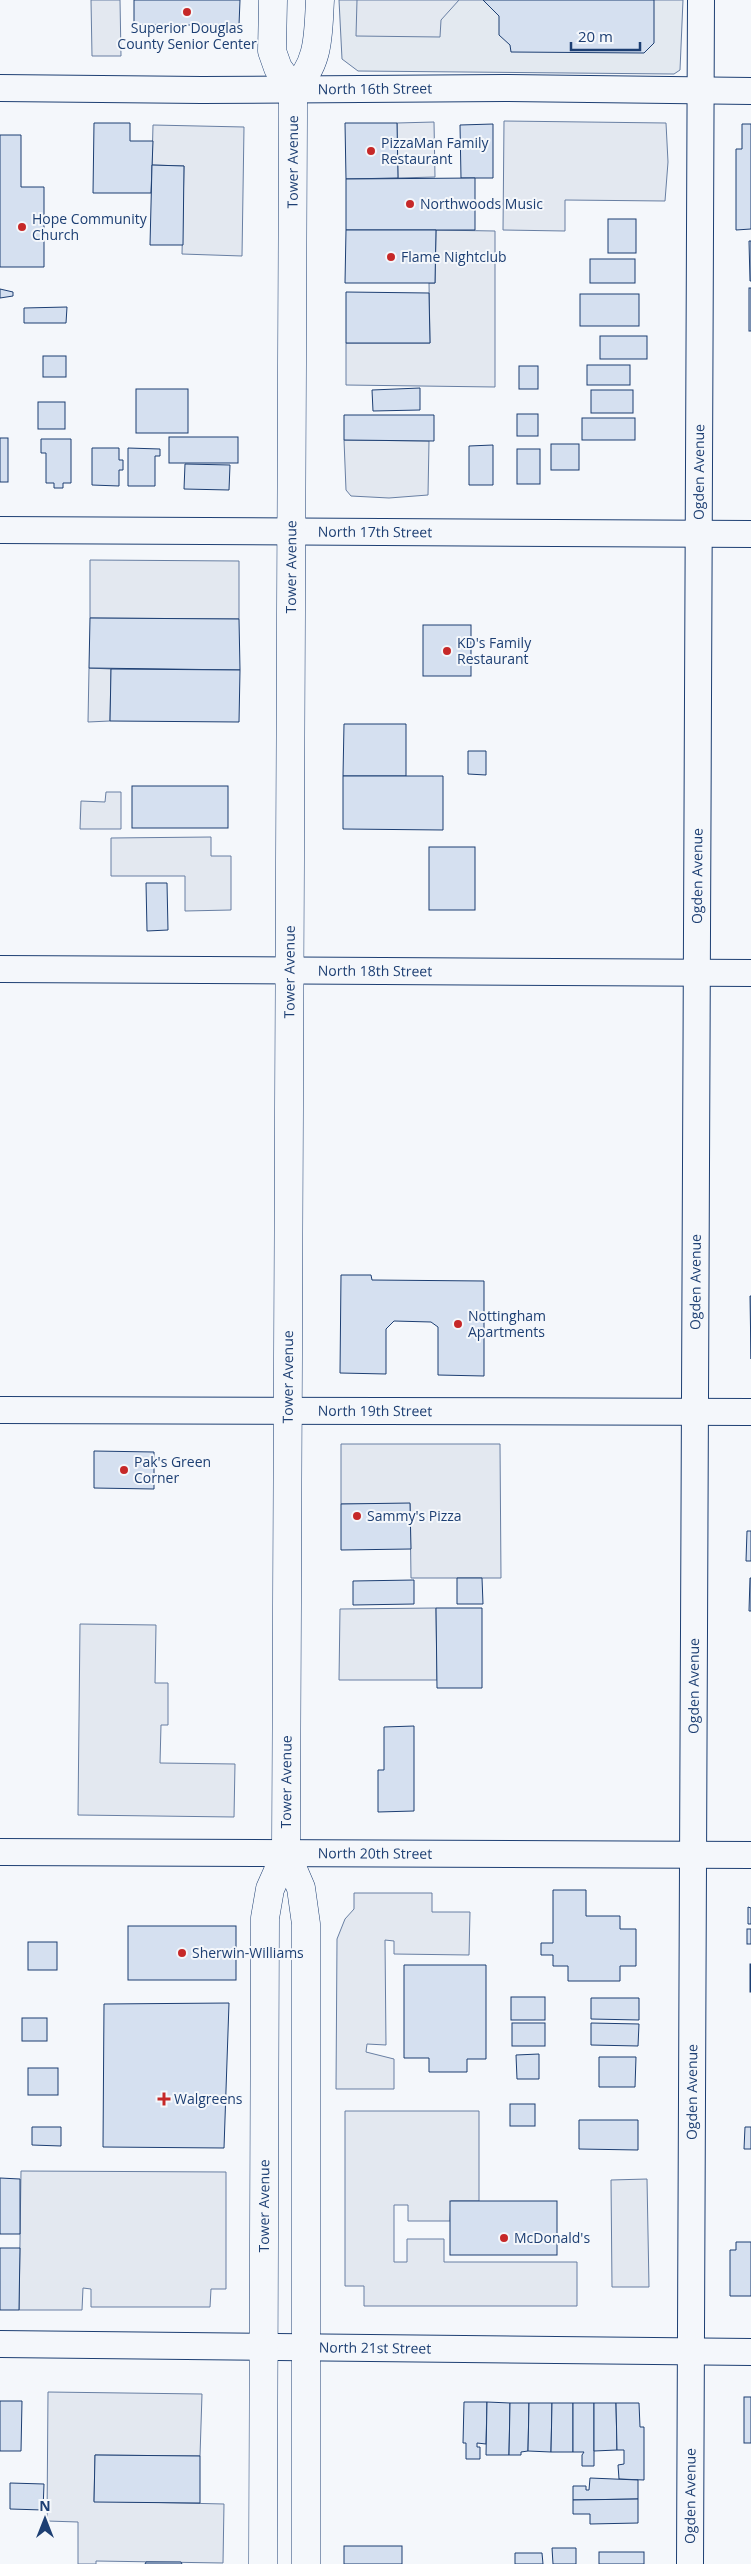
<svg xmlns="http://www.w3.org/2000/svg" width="751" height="2564" font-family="'Open Sans',sans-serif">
<rect width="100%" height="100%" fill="#f4f7fb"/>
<polygon fill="#e3e9f0" stroke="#687fa3" points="339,0 683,0 680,70 674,74 358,71 342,59"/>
<g fill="#e3e8f0" stroke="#687fa3">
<polygon points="91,0 120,0 121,56 92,56"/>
<polygon points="357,0 459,0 441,20 440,37 356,36"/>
<polygon points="504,121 666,123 668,162 665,201 565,200 565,231 503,230"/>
<polygon points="434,122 435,177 398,178 397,123"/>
<polygon points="153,125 244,127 242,256 182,254 184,166 152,165"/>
<polygon points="436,230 495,231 495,387 346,385 346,343 430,343 429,283 435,283"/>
<polygon points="344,440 429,441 428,495 389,498 351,496 346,490"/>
<polygon points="90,560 239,561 239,619 90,618"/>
<polygon points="89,668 111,669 110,721 88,722"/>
<polygon points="106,792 121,792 121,829 80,829 81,801 105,802"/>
<polygon points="211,837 211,856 231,856 231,910 185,911 185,876 111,876 111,838"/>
<polygon points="341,1444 500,1444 501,1578 411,1578 410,1504 341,1504"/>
<polygon points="436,1608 437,1680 339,1680 340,1609"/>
<polygon points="80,1624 156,1625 155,1683 168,1683 168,1725 161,1725 160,1763 235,1764 234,1817 78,1815"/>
<polygon points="354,1893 432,1893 432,1912 470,1912 469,1955 394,1954 394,1941 385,1940 386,2045 367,2044 366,2052 394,2059 394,2089 336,2089 337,1939 345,1919 354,1909"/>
<polygon points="345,2111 479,2111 479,2201 451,2201 450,2221 408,2221 408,2205 394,2205 394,2262 407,2262 407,2239 444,2239 444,2262 577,2262 577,2306 364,2306 364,2286 345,2286"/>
<polygon points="21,2171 226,2172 226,2289 211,2289 210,2307 91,2307 91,2289 83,2288 82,2310 19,2310"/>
<polygon points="647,2179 649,2287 612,2287 611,2180"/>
<polygon points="48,2392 202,2394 200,2456 95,2455 94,2501 224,2504 223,2563 96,2561 96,2564 78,2564 78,2522 47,2521"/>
</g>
<g fill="#d5e0f0" stroke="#1d3f73">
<polygon points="134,0 240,0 239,25 134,25"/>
<polygon points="483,0 654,0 654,43 644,53 511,52 510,45 499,35 499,16"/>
<polygon points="94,123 130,123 130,141 153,141 151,193 93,193"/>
<polygon points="345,123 397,123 398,178 346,179"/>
<polygon points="493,124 493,178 461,178 460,125"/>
<polygon points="742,124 751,124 751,229 736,230 736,149 742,149"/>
<polygon points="0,135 21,135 21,187 44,187 44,267 0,267"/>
<polygon points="152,165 184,166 183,245 150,245"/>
<polygon points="475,178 475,230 346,230 346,179"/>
<rect x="608" y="219" width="28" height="34"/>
<polygon points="346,230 436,230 435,283 345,283"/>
<polygon points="749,241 751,241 751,281 750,281"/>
<rect x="590" y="259" width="45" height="24"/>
<rect x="749" y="288" width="2" height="43"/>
<polygon points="0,289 13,292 13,296 0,298"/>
<polygon points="346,292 429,293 430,343 346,343"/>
<rect x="580" y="294" width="59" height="32"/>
<polygon points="67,307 66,323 24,323 24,308"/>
<rect x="600" y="336" width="47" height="23"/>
<rect x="43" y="356" width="23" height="21"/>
<rect x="587" y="365" width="43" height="20"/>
<rect x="519" y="366" width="19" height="23"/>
<polygon points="420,388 420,410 373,411 372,390"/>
<rect x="136" y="389" width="52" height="44"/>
<rect x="591" y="390" width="42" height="23"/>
<rect x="38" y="402" width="27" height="27"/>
<rect x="517" y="414" width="21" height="22"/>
<polygon points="344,415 434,415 434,441 344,440"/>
<rect x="582" y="418" width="53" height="22"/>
<rect x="169" y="437" width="69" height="26"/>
<rect x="0" y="438" width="8" height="44"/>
<polygon points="41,439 71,439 71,483 63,483 63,488 54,488 54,483 46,483 46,453 41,453"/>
<rect x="551" y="444" width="28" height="26"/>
<polygon points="493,445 493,485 469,485 469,446"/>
<polygon points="92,448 119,448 119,460 123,460 123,470 119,470 119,486 92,485"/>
<polygon points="128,448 160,449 160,456 155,456 155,486 128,486"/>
<rect x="517" y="449" width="23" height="35"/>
<polygon points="185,464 230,465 229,490 184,489"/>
<polygon points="90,618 239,619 240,670 89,668"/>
<rect x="423" y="625" width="48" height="51"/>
<polygon points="111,669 240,670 239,722 110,721"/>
<polygon points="344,724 406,724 406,776 343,776"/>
<polygon points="468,751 486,751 486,775 468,774"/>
<polygon points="343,776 443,776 443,830 343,829"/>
<rect x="132" y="786" width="96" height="42"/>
<rect x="429" y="847" width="46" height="63"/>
<polygon points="146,883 167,883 168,930 147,931"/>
<polygon points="341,1275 371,1275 372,1280 484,1281 484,1376 438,1375 438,1327 431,1322 394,1321 386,1329 386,1374 340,1373"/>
<polygon points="750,1296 751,1296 751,1359"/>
<polygon points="94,1451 154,1452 154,1489 94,1488"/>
<polygon points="410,1503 411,1549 341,1550 341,1504"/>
<polygon points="747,1531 751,1531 751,1561 746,1561"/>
<polygon points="457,1578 482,1578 483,1604 457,1604"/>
<polygon points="750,1578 751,1578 751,1611 749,1611"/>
<polygon points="414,1580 414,1604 353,1605 353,1581"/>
<polygon points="436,1608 482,1608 482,1688 437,1688"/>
<polygon points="414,1726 414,1811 378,1812 378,1770 384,1770 384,1727"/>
<polygon points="553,1890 586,1890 586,1916 620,1916 620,1929 636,1929 636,1966 620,1966 620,1981 568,1981 568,1966 553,1966 553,1955 541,1955 541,1943 553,1943"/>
<polygon points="748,1907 751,1908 751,1924 748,1924"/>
<rect x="128" y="1926" width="108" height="54"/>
<rect x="747" y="1929" width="4" height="15"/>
<rect x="28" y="1942" width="29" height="28"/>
<rect x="750" y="1964" width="1" height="28"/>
<polygon points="404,1965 486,1965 486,2059 467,2059 467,2072 429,2072 429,2058 404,2058"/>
<rect x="511" y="1997" width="34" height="23"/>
<polygon points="591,1998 639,1998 639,2020 591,2019"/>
<polygon points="229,2003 224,2148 103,2147 104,2004"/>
<rect x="22" y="2018" width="25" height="23"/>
<rect x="512" y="2023" width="33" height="23"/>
<polygon points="591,2023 639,2024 638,2046 591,2045"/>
<polygon points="539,2054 539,2079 517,2079 516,2055"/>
<polygon points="599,2057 636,2057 635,2087 599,2087"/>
<rect x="28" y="2068" width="30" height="27"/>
<rect x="510" y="2104" width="25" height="22"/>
<polygon points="579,2120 638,2120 638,2150 579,2149"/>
<polygon points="32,2127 61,2127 61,2146 32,2145"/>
<polygon points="745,2127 751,2127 751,2149 744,2149"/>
<polygon points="0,2178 20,2179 20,2234 0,2234"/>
<rect x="450" y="2201" width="107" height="54"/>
<polygon points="736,2242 751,2242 751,2296 730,2296 730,2250 736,2250"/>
<polygon points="0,2248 20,2248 19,2310 0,2310"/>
<rect x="744" y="2397" width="7" height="46"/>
<polygon points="0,2401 22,2401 21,2451 0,2451"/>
<polygon points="464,2402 487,2402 486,2444 477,2443 477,2447 480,2447 480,2459 466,2459 466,2443 463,2443"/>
<polygon points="487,2402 510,2403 509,2455 486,2455"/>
<polygon points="510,2403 529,2403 528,2451 521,2452 521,2455 509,2455"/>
<polygon points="529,2403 552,2403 551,2452 528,2451"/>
<polygon points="552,2403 573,2403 573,2452 551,2452"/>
<polygon points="573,2403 594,2403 594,2466 582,2466 582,2455 584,2452 573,2452"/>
<polygon points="594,2403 616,2403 617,2450 594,2451"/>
<polygon points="616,2403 639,2403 640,2427 644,2427 644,2480 619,2479 618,2465 624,2464 624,2450 617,2450"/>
<polygon points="95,2455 200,2456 200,2503 94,2502"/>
<polygon points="590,2478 638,2480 638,2499 573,2500 573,2486 586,2486 586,2490 589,2490"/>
<polygon points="10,2483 44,2484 43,2510 10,2509"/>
<polygon points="638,2499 638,2523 590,2524 590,2514 573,2514 573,2500"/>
<rect x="344" y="2546" width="58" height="18"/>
<polygon points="552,2548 576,2548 576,2564 553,2564"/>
<rect x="599" y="2552" width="45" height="12"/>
<polygon points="515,2553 542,2553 543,2564 515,2564"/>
<polygon points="146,2562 181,2562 182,2564 145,2564"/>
</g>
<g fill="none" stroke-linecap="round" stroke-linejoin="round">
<defs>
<g id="minor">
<path id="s1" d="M0,88L202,90L504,88L751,91"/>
<path id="s2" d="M0,530L751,534"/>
<path id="s3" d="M0,969L751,973"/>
<path id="s4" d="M0,1410L751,1412"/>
<path id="s5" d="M0,1852L751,1855"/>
<path id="s6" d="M0,2344L751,2352"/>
<path id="s7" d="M690,2564L701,0"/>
</g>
<g id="major">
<path d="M293,89C320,64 318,34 320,0"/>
<polyline points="286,1853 301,1888 306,1924 306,2564"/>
<path id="s8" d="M263,2564L265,1918L270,1889L286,1853L293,116V89L278,68L272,51L273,0"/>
</g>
</defs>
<use href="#minor" stroke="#1d3f73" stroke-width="28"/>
<use href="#major" stroke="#1d3f73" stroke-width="29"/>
<use href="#minor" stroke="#f4f7fb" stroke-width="26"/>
<use href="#major" stroke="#f4f7fb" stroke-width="28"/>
</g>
<g fill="#c62828" stroke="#f4f7fb" stroke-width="2">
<circle cx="187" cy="12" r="5"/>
<circle cx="371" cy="151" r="5"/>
<circle cx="410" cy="204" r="5"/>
<circle cx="22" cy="227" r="5"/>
<circle cx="391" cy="257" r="5"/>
<circle cx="447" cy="651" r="5"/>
<circle cx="458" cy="1324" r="5"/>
<circle cx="124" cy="1470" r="5"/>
<circle cx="357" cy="1516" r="5"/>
<circle cx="182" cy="1953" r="5"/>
<path d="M161.5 2091.5h5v5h5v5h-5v5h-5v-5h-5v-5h5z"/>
<circle cx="504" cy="2238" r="5"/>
</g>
<g text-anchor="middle" stroke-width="4" stroke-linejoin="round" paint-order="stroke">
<g font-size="14" fill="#1d3f73" stroke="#f4f7fb" text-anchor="start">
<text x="187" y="33" text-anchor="middle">Superior Douglas<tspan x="187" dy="16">County Senior Center</tspan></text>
<text x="381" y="148">PizzaMan Family<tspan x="381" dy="16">Restaurant</tspan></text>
<text x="420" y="209">Northwoods Music</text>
<text x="32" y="224">Hope Community<tspan x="32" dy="16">Church</tspan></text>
<text x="401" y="262">Flame Nightclub</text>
<text x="457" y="648">KD's Family<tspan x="457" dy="16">Restaurant</tspan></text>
<text x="468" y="1321">Nottingham<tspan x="468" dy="16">Apartments</tspan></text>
<text x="134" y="1467">Pak's Green<tspan x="134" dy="16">Corner</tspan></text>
<text x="367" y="1521">Sammy's Pizza</text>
<text x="192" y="1958">Sherwin-Williams</text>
<text x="174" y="2104">Walgreens</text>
<text x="514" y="2243">McDonald's</text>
</g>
<g font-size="14" fill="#1d3f73" stroke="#f4f7fb">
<text dy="5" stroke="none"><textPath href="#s1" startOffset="375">North 16th Street</textPath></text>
<text dy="5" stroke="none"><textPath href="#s8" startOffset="2406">Tower Avenue</textPath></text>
<text dy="5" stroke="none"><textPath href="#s7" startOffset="2092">Ogden Avenue</textPath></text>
<text dy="5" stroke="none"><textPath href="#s2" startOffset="375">North 17th Street</textPath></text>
<text dy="5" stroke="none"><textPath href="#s8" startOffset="2001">Tower Avenue</textPath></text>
<text dy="5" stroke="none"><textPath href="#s7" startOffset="1688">Ogden Avenue</textPath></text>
<text dy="5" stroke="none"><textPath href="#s8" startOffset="1596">Tower Avenue</textPath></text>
<text dy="5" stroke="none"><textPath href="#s3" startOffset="375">North 18th Street</textPath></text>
<text dy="5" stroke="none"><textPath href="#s7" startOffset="1282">Ogden Avenue</textPath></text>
<text dy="5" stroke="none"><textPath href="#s8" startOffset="1191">Tower Avenue</textPath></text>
<text dy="5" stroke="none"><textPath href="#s4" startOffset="375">North 19th Street</textPath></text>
<text dy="5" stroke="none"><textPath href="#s7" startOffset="878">Ogden Avenue</textPath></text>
<text dy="5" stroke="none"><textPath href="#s8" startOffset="786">Tower Avenue</textPath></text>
<text dy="5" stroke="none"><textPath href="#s5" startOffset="375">North 20th Street</textPath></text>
<text dy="5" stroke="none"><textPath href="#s7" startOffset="472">Ogden Avenue</textPath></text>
<text dy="5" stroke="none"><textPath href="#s8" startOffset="358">Tower Avenue</textPath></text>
<text dy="5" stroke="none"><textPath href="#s6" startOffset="375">North 21st Street</textPath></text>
<text dy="5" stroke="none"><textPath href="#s7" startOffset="68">Ogden Avenue</textPath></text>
</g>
</g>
<g transform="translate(45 2519)" stroke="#f4f7fb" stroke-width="4" paint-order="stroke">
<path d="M0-4L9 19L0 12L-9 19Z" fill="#1d3f73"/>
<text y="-8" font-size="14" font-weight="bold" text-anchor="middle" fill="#1d3f73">N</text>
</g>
<path d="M571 42v8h69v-8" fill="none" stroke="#1d3f73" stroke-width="2.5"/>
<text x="578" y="42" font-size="15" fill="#1d3f73" stroke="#f4f7fb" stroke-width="4" paint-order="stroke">20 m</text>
</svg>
